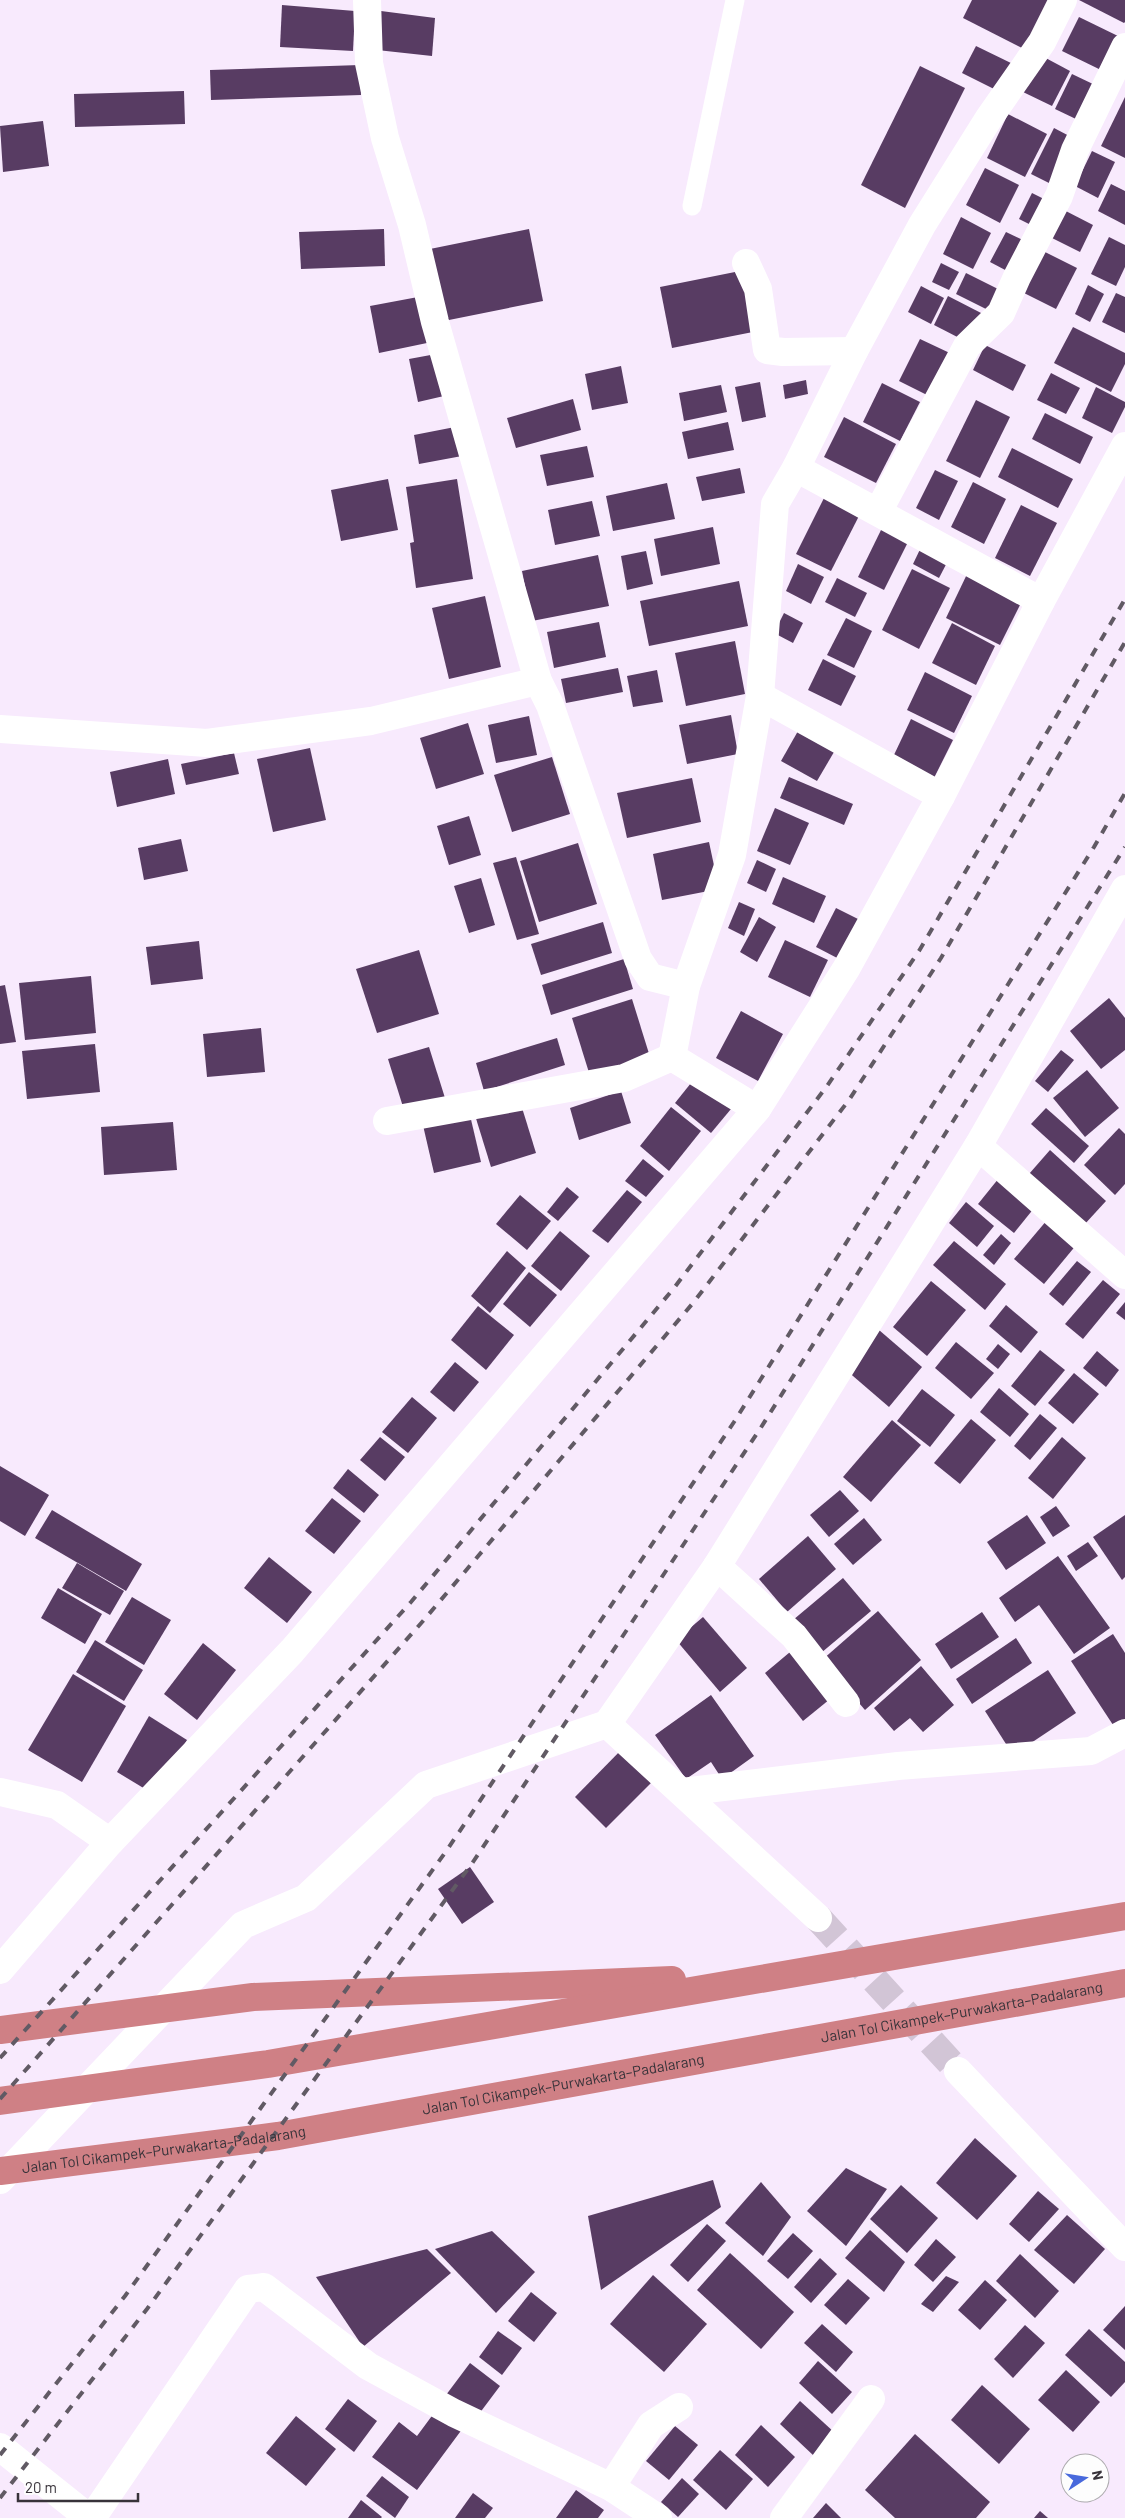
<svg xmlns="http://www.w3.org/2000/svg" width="1125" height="2518" font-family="Barlow,sans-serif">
<rect width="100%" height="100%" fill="#f8eafd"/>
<g fill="#583c63">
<polygon points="972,0 1049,0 1024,49 963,18"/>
<polygon points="1079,0 1125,0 1125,22 1124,23"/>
<polygon points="282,5 355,11 353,51 280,47"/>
<polygon points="381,11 435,18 432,56 377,50"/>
<polygon points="1079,17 1120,37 1103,71 1062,51"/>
<polygon points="976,46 1013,64 1000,92 962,73"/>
<polygon points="1042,56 1070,71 1052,106 1023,92"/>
<polygon points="360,65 361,95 211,100 210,70"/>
<polygon points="920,66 965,88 905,208 861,185"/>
<polygon points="1072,74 1095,85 1078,120 1055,109"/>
<polygon points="184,91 185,124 75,127 74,94"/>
<polygon points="1125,97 1125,158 1101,146"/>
<polygon points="1008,114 1047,134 1025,177 987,158"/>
<polygon points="43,121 49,166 3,172 0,126"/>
<polygon points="1054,128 1075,139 1053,185 1031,174"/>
<polygon points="1092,151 1115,162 1098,198 1075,186"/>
<polygon points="985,168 1019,185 1000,223 966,205"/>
<polygon points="1111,184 1125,191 1125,225 1098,211"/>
<polygon points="1032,193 1050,202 1037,228 1019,219"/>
<polygon points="1060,208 1093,225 1080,252 1046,235"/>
<polygon points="961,217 991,233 973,269 943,254"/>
<polygon points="384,229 385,266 301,269 299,232"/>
<polygon points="529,229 543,301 439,322 425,250"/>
<polygon points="1006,232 1025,241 1009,272 990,262"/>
<polygon points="1109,237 1125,245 1125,267 1116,286 1091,274"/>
<polygon points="1043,251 1077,268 1056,309 1022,292"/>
<polygon points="941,263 959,272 949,290 932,282"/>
<polygon points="745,270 758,331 672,348 660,287"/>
<polygon points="966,273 1004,292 994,313 956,294"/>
<polygon points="1088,285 1104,294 1090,322 1075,314"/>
<polygon points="921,286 944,298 931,324 908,312"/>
<polygon points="1116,293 1125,297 1125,333 1102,322"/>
<polygon points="948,296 983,314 969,343 934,325"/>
<polygon points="418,297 427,343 379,353 370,306"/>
<polygon points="1073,327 1125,353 1125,364 1111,392 1054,363"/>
<polygon points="920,339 954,355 933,398 899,381"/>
<polygon points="985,345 1026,365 1013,391 973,370"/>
<polygon points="436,354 444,396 418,402 409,359"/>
<polygon points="621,366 628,403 592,410 585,374"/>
<polygon points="1051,373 1080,388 1066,414 1037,400"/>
<polygon points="806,380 808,394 785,399 783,385"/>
<polygon points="760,382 766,417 742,422 735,387"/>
<polygon points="882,383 920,402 900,441 863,422"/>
<polygon points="721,385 727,412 684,421 679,393"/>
<polygon points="1096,387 1125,402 1125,407 1112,433 1082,418"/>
<polygon points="573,399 581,430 516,448 507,418"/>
<polygon points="976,400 1010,417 980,478 946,461"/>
<polygon points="1045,413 1093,437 1080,464 1032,439"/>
<polygon points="844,417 896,444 876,483 824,457"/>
<polygon points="728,422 734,450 688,459 682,432"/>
<polygon points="455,427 462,456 419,464 414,435"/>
<polygon points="587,446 594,477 547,486 540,455"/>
<polygon points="1012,448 1073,479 1058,508 998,477"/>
<polygon points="740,468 745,493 702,501 696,477"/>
<polygon points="935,470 958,481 939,520 916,508"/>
<polygon points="388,479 398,530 341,541 331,490"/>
<polygon points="457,479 473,579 416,588 410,543 414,542 406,487"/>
<polygon points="973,482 1006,499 984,544 951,527"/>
<polygon points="667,483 675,519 613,531 606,496"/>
<polygon points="826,494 861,512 831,571 796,554"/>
<polygon points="592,501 600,536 555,545 548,510"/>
<polygon points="1021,505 1057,523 1030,576 995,558"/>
<polygon points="713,527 720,564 661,576 654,539"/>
<polygon points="882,528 908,542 884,590 858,577"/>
<polygon points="925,539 952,553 939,578 913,564"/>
<polygon points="646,551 653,584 627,590 621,556"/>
<polygon points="598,555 609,606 532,621 522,571"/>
<polygon points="798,564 824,577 811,604 786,591"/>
<polygon points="912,569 950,588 919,649 882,630"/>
<polygon points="969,570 1024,597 1000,645 946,618"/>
<polygon points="837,578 867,593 855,617 825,602"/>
<polygon points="739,581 748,626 649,646 640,601"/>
<polygon points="485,596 501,667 449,679 432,608"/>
<polygon points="784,613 803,623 793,643 774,633"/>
<polygon points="846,618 872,631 854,668 827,655"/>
<polygon points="599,622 606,657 554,668 547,632"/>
<polygon points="952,623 995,646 976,685 932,663"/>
<polygon points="735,641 745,694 686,706 675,653"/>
<polygon points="823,659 856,676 841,706 808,690"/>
<polygon points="618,668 623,692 566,703 561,679"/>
<polygon points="657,670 663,702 633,707 627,676"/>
<polygon points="925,672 972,696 954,733 907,710"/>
<polygon points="731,715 738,754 687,764 679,725"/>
<polygon points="529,716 537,755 496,763 488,725"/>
<polygon points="911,719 953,740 934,778 893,757"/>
<polygon points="468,723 484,774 436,789 420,738"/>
<polygon points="798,731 834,752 817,781 781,761"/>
<polygon points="310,748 326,820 273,832 257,759"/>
<polygon points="234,753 239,774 186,785 181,764"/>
<polygon points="552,757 570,814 512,832 494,775"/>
<polygon points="168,759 175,794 117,807 110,772"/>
<polygon points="789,777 853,804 844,825 780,798"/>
<polygon points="692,778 701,822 627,838 617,793"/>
<polygon points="775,808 809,823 790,865 757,851"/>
<polygon points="469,816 481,855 449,865 437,826"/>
<polygon points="181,839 188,871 144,880 138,848"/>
<polygon points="709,842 719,889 662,900 653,854"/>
<polygon points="578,843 597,904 539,922 520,861"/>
<polygon points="516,857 539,934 517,940 493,863"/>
<polygon points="757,860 776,869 766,892 747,883"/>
<polygon points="783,877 826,896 814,923 772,904"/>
<polygon points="481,878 495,925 469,933 454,886"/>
<polygon points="739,902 755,909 744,936 728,928"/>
<polygon points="836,908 862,921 841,960 816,947"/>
<polygon points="759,917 776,927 757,962 740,952"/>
<polygon points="603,922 612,953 541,975 531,944"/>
<polygon points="785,940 828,960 810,997 768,977"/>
<polygon points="199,941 203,979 151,985 146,947"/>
<polygon points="419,950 439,1014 377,1033 356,969"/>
<polygon points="624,959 633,989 551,1015 542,985"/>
<polygon points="91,976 96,1033 25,1040 19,983"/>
<polygon points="5,985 16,1042 0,1044 0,986"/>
<polygon points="1109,998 1125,1018 1125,1050 1101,1069 1070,1031"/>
<polygon points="632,999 651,1060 591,1079 572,1018"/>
<polygon points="741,1011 783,1034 758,1081 716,1058"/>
<polygon points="261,1028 265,1072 207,1077 203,1034"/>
<polygon points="557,1038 565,1065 484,1091 476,1063"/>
<polygon points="95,1044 100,1092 27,1099 22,1051"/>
<polygon points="429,1047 445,1098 404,1110 388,1059"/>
<polygon points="1061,1050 1074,1060 1048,1092 1035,1081"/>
<polygon points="1087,1070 1119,1108 1085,1137 1053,1098"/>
<polygon points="695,1078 731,1109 711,1133 675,1103"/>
<polygon points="621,1091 631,1123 579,1140 570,1108"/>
<polygon points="519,1098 536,1153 491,1167 474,1112"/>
<polygon points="671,1107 701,1131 669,1171 640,1146"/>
<polygon points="1046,1108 1089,1146 1074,1163 1031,1124"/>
<polygon points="469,1111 481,1162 434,1173 422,1121"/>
<polygon points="173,1122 177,1170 104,1175 101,1127"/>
<polygon points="1119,1128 1125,1134 1125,1184 1115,1195 1084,1165"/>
<polygon points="1050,1150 1106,1201 1084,1225 1029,1174"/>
<polygon points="643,1159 664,1176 646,1197 625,1181"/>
<polygon points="1003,1173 1039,1202 1014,1233 978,1204"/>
<polygon points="567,1187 579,1197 558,1221 547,1212"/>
<polygon points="627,1190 642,1202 608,1243 592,1231"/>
<polygon points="520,1195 551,1221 527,1250 496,1224"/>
<polygon points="966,1202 994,1226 977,1247 949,1223"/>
<polygon points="1053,1213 1082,1238 1044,1284 1014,1259"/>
<polygon points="560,1231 590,1256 561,1291 531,1266"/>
<polygon points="1001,1234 1011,1243 994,1265 983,1255"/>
<polygon points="954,1241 1006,1284 985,1310 933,1265"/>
<polygon points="507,1251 526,1268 490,1313 471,1296"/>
<polygon points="1077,1261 1091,1272 1063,1306 1049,1294"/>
<polygon points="529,1272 557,1295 530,1327 503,1304"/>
<polygon points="1103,1280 1120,1294 1083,1339 1065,1324"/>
<polygon points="931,1281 966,1310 927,1356 893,1327"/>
<polygon points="1125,1302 1125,1320 1116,1313"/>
<polygon points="1006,1305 1038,1332 1021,1353 989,1326"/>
<polygon points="478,1306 514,1335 486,1370 451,1340"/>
<polygon points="879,1330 922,1367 889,1407 846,1370"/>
<polygon points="956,1342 994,1373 971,1399 935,1368"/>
<polygon points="998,1344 1010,1354 998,1369 986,1359"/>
<polygon points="1040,1350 1065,1370 1035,1406 1011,1386"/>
<polygon points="1097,1351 1119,1370 1106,1387 1083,1368"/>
<polygon points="455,1362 479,1382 454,1412 430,1392"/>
<polygon points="1074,1373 1099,1394 1073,1424 1048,1403"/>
<polygon points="999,1388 1029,1414 1010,1437 980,1412"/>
<polygon points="922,1389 955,1415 930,1447 897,1421"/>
<polygon points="412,1397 437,1418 408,1453 382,1432"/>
<polygon points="1040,1414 1057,1428 1030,1460 1014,1446"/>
<polygon points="971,1419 996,1440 960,1484 934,1463"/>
<polygon points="892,1420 921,1445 871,1502 843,1477"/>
<polygon points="380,1437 405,1457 385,1481 360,1460"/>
<polygon points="1062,1437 1086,1458 1053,1499 1028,1478"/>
<polygon points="0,1466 49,1495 25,1536 0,1521"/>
<polygon points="348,1469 379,1495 364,1513 333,1488"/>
<polygon points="840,1490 859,1511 829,1537 810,1515"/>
<polygon points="332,1498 361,1521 334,1554 305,1531"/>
<polygon points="1056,1506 1070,1526 1053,1537 1040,1517"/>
<polygon points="52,1510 142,1564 126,1591 35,1538"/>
<polygon points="1027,1515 1046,1543 1006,1570 987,1542"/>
<polygon points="1125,1515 1125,1577 1122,1580 1093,1537"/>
<polygon points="864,1518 882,1540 853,1565 834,1544"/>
<polygon points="808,1536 836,1569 787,1612 759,1579"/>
<polygon points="1088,1542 1098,1556 1076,1571 1067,1556"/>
<polygon points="1058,1556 1110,1628 1074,1654 1039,1605 1015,1622 999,1598"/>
<polygon points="269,1557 312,1592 287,1623 244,1588"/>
<polygon points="77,1563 124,1591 110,1615 62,1588"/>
<polygon points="843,1578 871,1611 821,1653 793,1620"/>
<polygon points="58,1588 102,1614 85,1644 41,1618"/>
<polygon points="132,1597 171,1620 144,1665 105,1642"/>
<polygon points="878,1611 921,1660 865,1710 822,1660"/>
<polygon points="982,1612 999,1637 951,1669 935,1644"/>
<polygon points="703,1617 747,1668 720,1692 676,1640"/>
<polygon points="1113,1634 1125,1653 1125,1726 1117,1731 1071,1661"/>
<polygon points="1016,1638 1032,1663 972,1704 956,1679"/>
<polygon points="95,1640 143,1670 124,1701 76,1672"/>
<polygon points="203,1643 236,1670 197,1720 164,1694"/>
<polygon points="796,1647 835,1695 803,1721 765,1673"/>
<polygon points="921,1666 954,1705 923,1732 910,1718 894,1731 874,1708"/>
<polygon points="1048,1670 1076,1713 1013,1755 985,1711"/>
<polygon points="73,1674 126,1706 82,1782 28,1750"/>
<polygon points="711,1695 754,1756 722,1779 711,1762 686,1779 655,1735"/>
<polygon points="149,1716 187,1740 155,1795 117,1772"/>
<polygon points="625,1746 657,1777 606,1828 575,1797"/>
<polygon points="470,1867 494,1902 462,1924 438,1889"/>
<polygon points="975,2138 1017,2176 977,2220 936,2183"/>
<polygon points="846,2168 887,2189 846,2246 807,2211"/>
<polygon points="713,2180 721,2207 601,2290 588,2216"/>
<polygon points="761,2182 791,2217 763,2256 725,2223"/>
<polygon points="901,2185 938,2218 907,2253 870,2219"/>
<polygon points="1038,2191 1059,2209 1029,2242 1009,2224"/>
<polygon points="1067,2215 1105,2249 1074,2284 1034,2250"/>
<polygon points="707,2224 726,2241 688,2282 670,2265"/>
<polygon points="870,2230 905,2262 884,2292 845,2258"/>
<polygon points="492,2231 535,2272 496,2313 435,2249"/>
<polygon points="793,2233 813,2251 788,2279 767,2261"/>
<polygon points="936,2239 956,2257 933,2282 914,2265"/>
<polygon points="427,2249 451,2273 363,2347 316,2277"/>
<polygon points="730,2253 794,2312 761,2349 697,2290"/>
<polygon points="1020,2254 1059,2291 1035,2318 996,2281"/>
<polygon points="820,2258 837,2274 811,2303 794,2287"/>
<polygon points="653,2275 707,2324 664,2372 610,2324"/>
<polygon points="946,2276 959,2282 933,2312 921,2304"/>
<polygon points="848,2279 870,2298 846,2325 824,2305"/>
<polygon points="985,2280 1007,2300 980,2330 958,2310"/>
<polygon points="531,2292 557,2313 534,2342 508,2321"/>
<polygon points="1125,2306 1125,2350 1103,2330"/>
<polygon points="822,2324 853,2352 836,2372 804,2343"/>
<polygon points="1025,2325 1045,2343 1013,2378 994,2359"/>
<polygon points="1089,2329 1125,2362 1125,2382 1111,2397 1065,2355"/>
<polygon points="498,2331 522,2348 502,2375 479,2357"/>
<polygon points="818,2361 852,2392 832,2414 799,2383"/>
<polygon points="470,2363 500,2386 476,2418 446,2395"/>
<polygon points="1066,2370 1100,2402 1073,2432 1038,2400"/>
<polygon points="982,2385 1030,2429 999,2464 951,2420"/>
<polygon points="348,2399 377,2421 354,2452 325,2429"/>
<polygon points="800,2401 835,2433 814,2456 780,2424"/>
<polygon points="437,2409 463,2428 417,2490 372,2457 399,2422 417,2436"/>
<polygon points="296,2416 336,2449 306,2486 266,2453"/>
<polygon points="761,2425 795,2457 768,2487 735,2455"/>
<polygon points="675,2426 698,2445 669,2480 646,2461"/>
<polygon points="915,2434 990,2502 976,2518 895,2518 865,2490"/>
<polygon points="720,2450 753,2479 726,2510 693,2480"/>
<polygon points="382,2476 409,2497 395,2518 366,2496"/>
<polygon points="682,2478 699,2494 678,2517 661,2502"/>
<polygon points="576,2490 604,2510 598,2518 556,2518"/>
<polygon points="473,2493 493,2508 485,2518 455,2518"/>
<polygon points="361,2500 382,2517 381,2518 348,2518"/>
<polygon points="826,2503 841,2518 813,2518"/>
<polygon points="1040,2511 1048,2518 1034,2518"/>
</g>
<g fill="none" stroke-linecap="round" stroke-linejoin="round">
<polyline stroke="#d2c5d6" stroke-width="28" stroke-dasharray="28 14" stroke-linecap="butt" points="818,1918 958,2071"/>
<polyline stroke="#fff" stroke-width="19" points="692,206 735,0"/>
<g stroke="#fff" stroke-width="28">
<polyline points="367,0 369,63 385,138 412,225 435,322 538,681 550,705 638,959 650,977 686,986"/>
<polyline points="746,263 758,289 767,350 783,352 854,351"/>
<polyline points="796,468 1041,601"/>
<polyline points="878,512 967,346 1001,313 1017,277 1059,196 1075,150 1125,47"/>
<polyline points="760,696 941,796"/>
<polyline points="0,729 207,743 371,721 538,681"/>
<polyline points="757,1109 672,1057 686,986 732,855 760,696 775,504 796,468 854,351 922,225 989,118 1042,42 1063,0"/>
<polyline points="387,1121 624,1078 672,1057"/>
<polyline points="978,1146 1125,1275"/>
<polyline points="717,1566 794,1636 846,1703"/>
<polyline points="0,1792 57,1805 110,1842"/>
<polyline points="682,1792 898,1766 1091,1751 1125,1733"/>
<polyline points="818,1918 607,1724 717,1566 978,1146 1125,889"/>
<polyline points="0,1970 110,1842 292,1651 757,1109 846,969 941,796 1041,601 1125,446"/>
<polyline points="958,2071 1125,2247"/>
<polyline points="0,2180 243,1925 306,1898 426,1785 607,1724"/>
<polyline points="0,2447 89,2518"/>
<polyline points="611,2487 651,2425 679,2407"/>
<polyline points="92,2518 248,2289 264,2287 368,2366 454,2413 611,2487 658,2518"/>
<polyline points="784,2518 871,2399"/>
</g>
<g stroke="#cf8085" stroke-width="28">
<polyline points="0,2030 253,1997 672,1980"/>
<polyline points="0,2101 268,2064 1125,1916"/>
<path id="s1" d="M0,2171L278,2136L1125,1983"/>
</g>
<g stroke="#615a64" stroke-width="4" stroke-dasharray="9 9" stroke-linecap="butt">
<polyline points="0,2058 411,1602 674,1288 827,1086 919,951 1125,599"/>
<polyline points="0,2099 423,1621 693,1303 849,1100 941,958 1125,642"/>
<polyline points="0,2455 125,2296 447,1850 734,1422 1094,847 1125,793"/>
<polyline points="0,2498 147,2309 473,1862 760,1429 1125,847"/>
</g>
</g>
<g text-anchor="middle" stroke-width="5" stroke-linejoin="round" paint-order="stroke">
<g font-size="15" fill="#38333a" stroke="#fdfdfd">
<text dy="5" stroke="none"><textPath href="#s1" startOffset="975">Jalan Tol Cikampek–Purwakarta–Padalarang</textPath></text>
<text dy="5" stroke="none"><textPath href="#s1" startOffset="570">Jalan Tol Cikampek–Purwakarta–Padalarang</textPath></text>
<text dy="5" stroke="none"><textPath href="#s1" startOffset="165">Jalan Tol Cikampek–Purwakarta–Padalarang</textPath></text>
</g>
</g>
<g transform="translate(1085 2478) rotate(78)"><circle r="24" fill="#fdfdfd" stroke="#aeacaf"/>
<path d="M0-4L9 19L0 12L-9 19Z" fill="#4869dc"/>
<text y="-8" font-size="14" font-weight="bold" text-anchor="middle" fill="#38333a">N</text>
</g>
<path d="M18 2493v8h120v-8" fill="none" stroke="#38333a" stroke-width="2.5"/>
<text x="25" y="2493" font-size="15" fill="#38333a" stroke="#fdfdfd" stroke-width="4" paint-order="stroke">20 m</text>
</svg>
